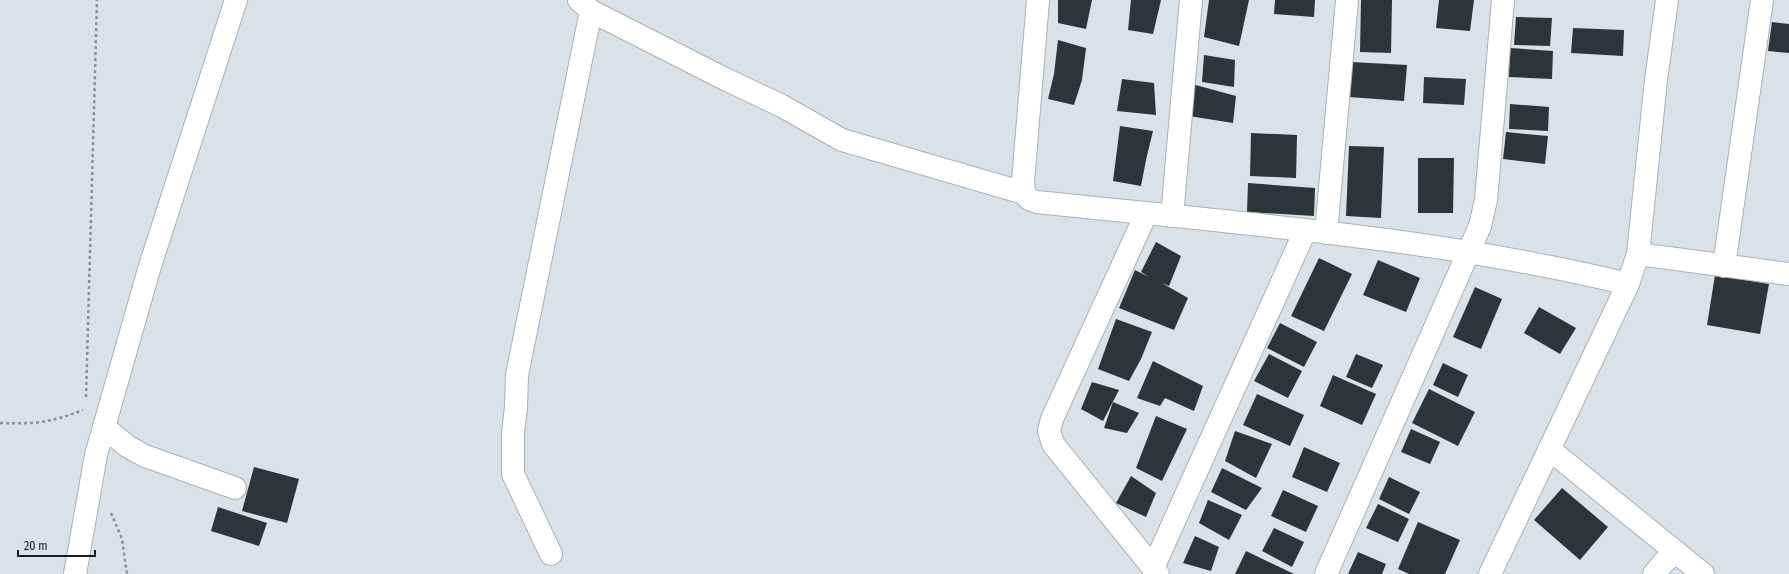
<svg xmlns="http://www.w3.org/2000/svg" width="1789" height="574" font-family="'Fira Sans Condensed',sans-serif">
<rect width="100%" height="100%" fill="#d9e2e8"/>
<g fill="#2c3537">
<polygon points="1058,0 1092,0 1086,29 1058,23"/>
<polygon points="1131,0 1161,0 1153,34 1128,30"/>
<polygon points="1209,0 1249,0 1239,46 1204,37"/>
<polygon points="1275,0 1315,0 1314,17 1274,14"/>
<polygon points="1361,0 1392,0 1391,53 1360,52"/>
<polygon points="1439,0 1474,0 1470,31 1436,28"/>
<polygon points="1516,17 1552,18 1550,46 1514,45"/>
<polygon points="1772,22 1789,24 1789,53 1768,51"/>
<polygon points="1573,28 1624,30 1623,56 1571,53"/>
<polygon points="1058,40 1086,48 1082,80 1074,105 1048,99 1054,74"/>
<polygon points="1510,48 1553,51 1552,79 1509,77"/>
<polygon points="1204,55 1235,60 1234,87 1202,82"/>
<polygon points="1351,62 1407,65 1404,101 1349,97"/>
<polygon points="1424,77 1466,79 1464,105 1423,103"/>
<polygon points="1122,79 1154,83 1156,115 1117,111"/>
<polygon points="1192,84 1236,96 1233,123 1189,116"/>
<polygon points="1510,104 1549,107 1548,131 1509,129"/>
<polygon points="1120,126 1153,131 1146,160 1141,186 1113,181"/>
<polygon points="1506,132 1548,136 1545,164 1503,159"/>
<polygon points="1251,133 1297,135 1296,178 1250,176"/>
<polygon points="1349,146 1384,147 1381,218 1346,216"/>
<polygon points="1418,158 1454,158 1453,213 1418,213"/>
<polygon points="1248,183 1315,188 1314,216 1247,212"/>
<polygon points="1156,242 1181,256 1169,286 1162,283 1188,298 1174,330 1119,308 1135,270 1149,277 1141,272"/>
<polygon points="1319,258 1352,274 1324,331 1291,316"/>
<polygon points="1378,260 1420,278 1406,312 1363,295"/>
<polygon points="1715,275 1769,284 1760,334 1707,325"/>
<polygon points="1475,287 1502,299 1481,349 1453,337"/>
<polygon points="1539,307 1576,328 1560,354 1524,333"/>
<polygon points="1116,319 1152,332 1141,359 1129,381 1098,369"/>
<polygon points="1280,323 1317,342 1304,367 1267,348"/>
<polygon points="1269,354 1302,371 1288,398 1254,381"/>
<polygon points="1356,354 1383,365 1372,388 1346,377"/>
<polygon points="1153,361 1203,386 1194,411 1165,398 1160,406 1137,398"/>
<polygon points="1443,363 1468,375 1458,397 1433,385"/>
<polygon points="1333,375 1376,394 1362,425 1320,406"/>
<polygon points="1092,382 1119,390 1103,421 1081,409"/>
<polygon points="1429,389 1475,412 1458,446 1412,423"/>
<polygon points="1257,394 1304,415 1290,446 1243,425"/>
<polygon points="1113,402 1139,413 1127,433 1104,428"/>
<polygon points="1156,416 1187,429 1162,481 1136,468"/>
<polygon points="1411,429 1440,442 1430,464 1401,452"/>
<polygon points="1235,431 1272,444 1256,478 1225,461"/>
<polygon points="1304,447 1340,463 1327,492 1292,477"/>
<polygon points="254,467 299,479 287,523 242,511"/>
<polygon points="1222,468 1262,488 1246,510 1211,492"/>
<polygon points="1131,476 1156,493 1146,517 1116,503"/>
<polygon points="1389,477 1420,492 1409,514 1379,499"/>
<polygon points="1562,488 1608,527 1580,560 1534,520"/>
<polygon points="1283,490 1318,506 1306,532 1271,516"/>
<polygon points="1208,500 1242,515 1229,540 1199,523"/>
<polygon points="1378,504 1409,519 1398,542 1366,528"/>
<polygon points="218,507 267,523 259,546 211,531"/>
<polygon points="1418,522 1460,540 1445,574 1409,574 1398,569"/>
<polygon points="1274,528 1304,542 1292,567 1262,551"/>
<polygon points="1195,536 1219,547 1211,571 1183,563"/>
<polygon points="1246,551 1294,574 1235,574"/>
<polygon points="1358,552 1386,564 1382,574 1348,574"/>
</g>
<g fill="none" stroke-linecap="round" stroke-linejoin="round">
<defs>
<g id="minor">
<path d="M579,0L591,11L725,79L782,106L842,140L1024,193L1029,199L1037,202C1234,223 1434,237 1628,284"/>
<polyline points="1024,193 1023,181 1038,0"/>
<polyline points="1146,214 1052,419 1049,431 1053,444 1158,574"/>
<polyline points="1172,216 1191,0"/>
<polyline points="1326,233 1347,0"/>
<polyline points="1638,254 1789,274"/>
<polyline points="1724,266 1762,0"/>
<polyline points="104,427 127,446 145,456 235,488"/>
<polyline points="1549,449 1703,574"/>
<polyline points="551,554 513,474 513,433 516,407 517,375 591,11"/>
<polyline points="1153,568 1305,231"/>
<polyline points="75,574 96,455 150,266 236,0"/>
<polyline points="1326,574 1480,226 1486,200 1503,0"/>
<polyline points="1490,574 1628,284 1638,254 1656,80 1667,0"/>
<polyline points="1654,574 1664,562 1676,552"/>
</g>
</defs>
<use href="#minor" stroke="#a8b1b7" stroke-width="24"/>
<g stroke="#8a9095" stroke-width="2.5" stroke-dasharray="3 3" stroke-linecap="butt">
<polyline points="86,397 97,0"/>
<path d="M0,423C36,424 49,423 83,410"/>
<polyline points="111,513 122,539 127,574"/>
</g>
<use href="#minor" stroke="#fff" stroke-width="22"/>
</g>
<path d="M18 550v6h77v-6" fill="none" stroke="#181b1e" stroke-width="2"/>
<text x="24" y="550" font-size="12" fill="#181b1e" stroke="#d9e2e8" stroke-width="3" paint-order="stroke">20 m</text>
</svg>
